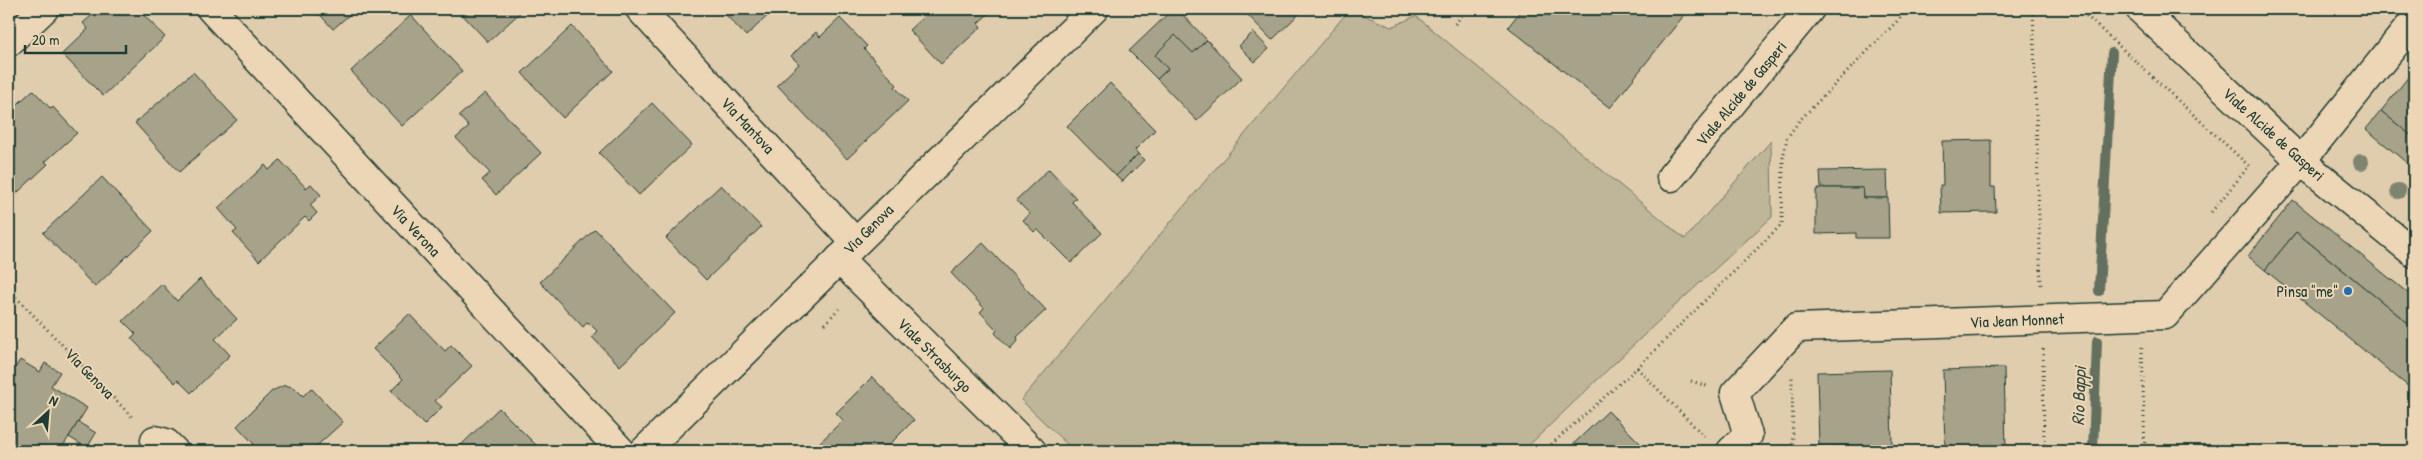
<svg xmlns="http://www.w3.org/2000/svg" width="2423" height="460" font-family="'Patrick Hand',sans-serif">
<rect width="100%" height="100%" fill="#e0cdad"/>
<filter id="ink" filterUnits="userSpaceOnUse"><feTurbulence type="fractalNoise" baseFrequency=".02" numOctaves="2"/><feDisplacementMap in="SourceGraphic" scale="10" xChannelSelector="R" yChannelSelector="G"/><feConvolveMatrix kernelMatrix="1 2 1 2 8 2 1 2 1" color-interpolation-filters="sRGB"/></filter>
<g filter="url(#ink)">
<polygon fill="#bfb599" stroke="#6f7966" points="1350,9 1391,27 1416,16 1685,239 1771,141 1772,217 1665,315 1523,451 1074,451 1021,400"/>
<g fill="none" stroke-linecap="round" stroke-linejoin="round">
<g stroke="#63705f" stroke-width="10">
<polyline points="2099,291 2112,53"/>
<polyline points="2093,451 2097,341"/>
</g>
</g>
<g fill="#a7a28a" stroke="#1f3d34">
<polygon points="99,9 138,9 165,37 103,96 62,54 88,29 83,23"/>
<polygon points="315,9 356,9 333,29"/>
<polygon points="457,9 524,9 488,42"/>
<polygon points="716,9 775,9 746,36 724,13 721,14"/>
<polygon points="917,9 994,9 978,23 981,27 941,64 909,30 924,16"/>
<polygon points="1173,9 1177,9 1207,40 1193,53 1175,35 1155,55 1168,69 1157,79 1129,51"/>
<polygon points="1242,9 1304,9 1272,40"/>
<polygon points="1522,9 1689,9 1610,108 1508,27"/>
<polygon points="411,15 462,71 402,126 351,71"/>
<polygon points="840,18 867,46 864,49 897,85 895,87 908,101 847,159 777,85 799,64 791,56 816,32 820,37"/>
<polygon points="572,26 613,71 563,118 522,73"/>
<polygon points="1253,32 1269,49 1255,62 1239,46"/>
<polygon points="1175,35 1193,53 1207,40 1242,78 1197,121 1157,79 1168,69 1155,55"/>
<polygon points="2414,70 2414,138 2381,111"/>
<polygon points="193,72 237,120 179,172 135,123"/>
<polygon points="1110,83 1155,130 1135,150 1138,154 1116,176 1067,126"/>
<polygon points="33,90 51,109 53,107 77,133 45,162 48,164 16,194 9,186 9,112"/>
<polygon points="485,93 541,153 496,195 482,180 490,173 456,138 469,127 459,116"/>
<polygon points="652,103 692,145 639,195 599,153"/>
<polygon points="2381,111 2414,138 2414,169 2366,129"/>
<polygon points="1991,140 1991,187 1995,187 1996,212 1941,213 1940,185 1943,185 1942,141"/>
<polygon points="1138,154 1144,160 1122,182 1116,176"/>
<polygon points="280,160 306,188 311,184 321,195 310,205 317,213 309,221 305,217 259,261 233,233 237,230 218,208 265,165 269,170"/>
<polygon points="1049,169 1076,198 1072,202 1102,233 1071,263 1037,229 1034,232 1023,220 1030,214 1016,200"/>
<polygon points="1887,170 1888,198 1864,198 1863,188 1821,188 1820,171"/>
<polygon points="102,177 153,231 95,287 43,233"/>
<polygon points="721,185 761,227 706,280 666,238"/>
<polygon points="1821,188 1863,188 1864,198 1888,198 1889,238 1856,238 1856,233 1816,234 1816,190"/>
<polygon points="2293,200 2414,298 2414,328 2296,232 2265,270 2248,256"/>
<polygon points="595,229 675,313 620,366 592,337 597,331 588,322 583,327 540,282"/>
<polygon points="2296,232 2414,328 2414,391 2265,270"/>
<polygon points="983,243 1046,310 1017,337 1018,340 1010,349 995,333 997,330 980,312 984,308 951,273"/>
<polygon points="200,279 237,319 215,339 230,355 191,393 178,380 175,383 131,338 136,334 123,321 162,284 177,301"/>
<polygon points="409,314 445,351 451,345 472,366 435,401 442,407 424,425 391,391 403,379 373,349"/>
<polygon points="20,360 40,372 45,363 60,372 51,386 87,408 60,451 9,451 9,378"/>
<polygon points="2004,368 2006,449 1945,451 1943,370"/>
<polygon points="1890,370 1892,445 1819,447 1817,372"/>
<polygon points="872,377 914,420 883,451 811,451 843,420 836,413"/>
<polygon points="285,385 295,388 303,396 311,388 343,422 311,451 250,451 248,450 254,444 237,426 272,391"/>
<polygon points="499,408 537,446 532,451 455,451"/>
<polygon points="1608,411 1648,451 1566,451"/>
<polygon points="78,422 96,433 87,448 69,437"/>
</g>
<g fill="none" stroke-linecap="round" stroke-linejoin="round">
<defs>
<g id="minor">
<polyline points="211,9 621,451"/>
<polyline points="640,9 855,242"/>
<polyline points="2140,9 2301,161 2414,253"/>
<polyline points="9,42 44,9"/>
<polyline points="1671,177 1810,9"/>
<polyline points="839,259 1032,451"/>
<polyline points="155,440 166,443 174,451"/>
<polyline points="644,451 1094,9"/>
<polyline points="1731,451 1748,435 1735,393 1796,328 2165,315 2301,161 2414,21"/>
</g>
</defs>
<use href="#minor" stroke="#1f3d34" stroke-width="31"/>
<g stroke="#1f3d34" stroke-width="3" stroke-dasharray="1 4" stroke-linecap="butt">
<polyline points="2033,9 2041,288"/>
<polyline points="2079,9 2249,166 2209,215"/>
<polyline points="1455,24 1467,9"/>
<polyline points="9,290 133,418"/>
<polyline points="825,324 841,306"/>
<polyline points="2142,347 2145,451"/>
<polyline points="2043,349 2044,451"/>
<polyline points="1637,368 1704,436"/>
<polyline points="1691,381 1707,386"/>
<polyline points="1544,451 1637,368 1782,224 1783,158 1787,138 1799,121 1909,9"/>
<polyline points="1787,451 1793,446 1792,377"/>
</g>
<use href="#minor" stroke="#ecd6b5" stroke-width="28"/>
</g>
<g fill="#7f8470">
<circle cx="2361" cy="162" r="8"/>
<circle cx="2398" cy="191" r="8"/>
</g>
</g>
<circle fill="#1f6fb2" stroke="#ecd6b5" stroke-width="2" cx="2348" cy="291" r="5"/>
<g text-anchor="middle" stroke-width="4" stroke-linejoin="round" paint-order="stroke">
<g font-size="16" fill="#1f3d34" stroke="#ecd6b5">
<text transform="translate(1741 93) rotate(-50)" y="6">Viale Alcide de Gasperi</text>
<text transform="translate(748 125) rotate(47)" y="6">Via Mantova</text>
<text transform="translate(2274 134) rotate(42)" y="6">Viale Alcide de Gasperi</text>
<text transform="translate(868 229) rotate(-45)" y="6">Via Genova</text>
<text transform="translate(416 230) rotate(47)" y="6">Via Verona</text>
<text transform="translate(2017 320) rotate(-2)" y="6">Via Jean Monnet</text>
<text transform="translate(935 355) rotate(45)" y="6">Viale Strasburgo</text>
<text transform="translate(90 373) rotate(46)" y="6">Via Genova</text>
</g>
<g font-size="16" fill="#1f3d34" stroke="#ecd6b5" text-anchor="end">
<text x="2338" y="297">Pinsa "me"</text>
</g>
<g font-size="18" font-style="italic" fill="#304a3f" stroke="#ecd6b5">
<text transform="translate(2079 396) rotate(-88)" y="6">Rio Bappi</text>
</g>
</g>
<rect width="2423" height="460" fill="none" stroke="#ecd6b5" stroke-width="30"/>
<rect x="15" y="15" width="2393" height="430" fill="none" stroke="#1f3d34" stroke-width="2" filter="url(#ink)"/>
<g transform="translate(48 412) rotate(26)" stroke="#ecd6b5" stroke-width="4" paint-order="stroke">
<path d="M0-4L9 19L0 12L-9 19Z" fill="#1f3d34"/>
<text y="-8" font-size="14" font-weight="bold" text-anchor="middle" fill="#1f3d34">N</text>
</g>
<path d="M25 45v8h101v-8" fill="none" stroke="#1f3d34" stroke-width="2.5"/>
<text x="32" y="45" font-size="15" fill="#1f3d34" stroke="#ecd6b5" stroke-width="4" paint-order="stroke">20 m</text>
</svg>
